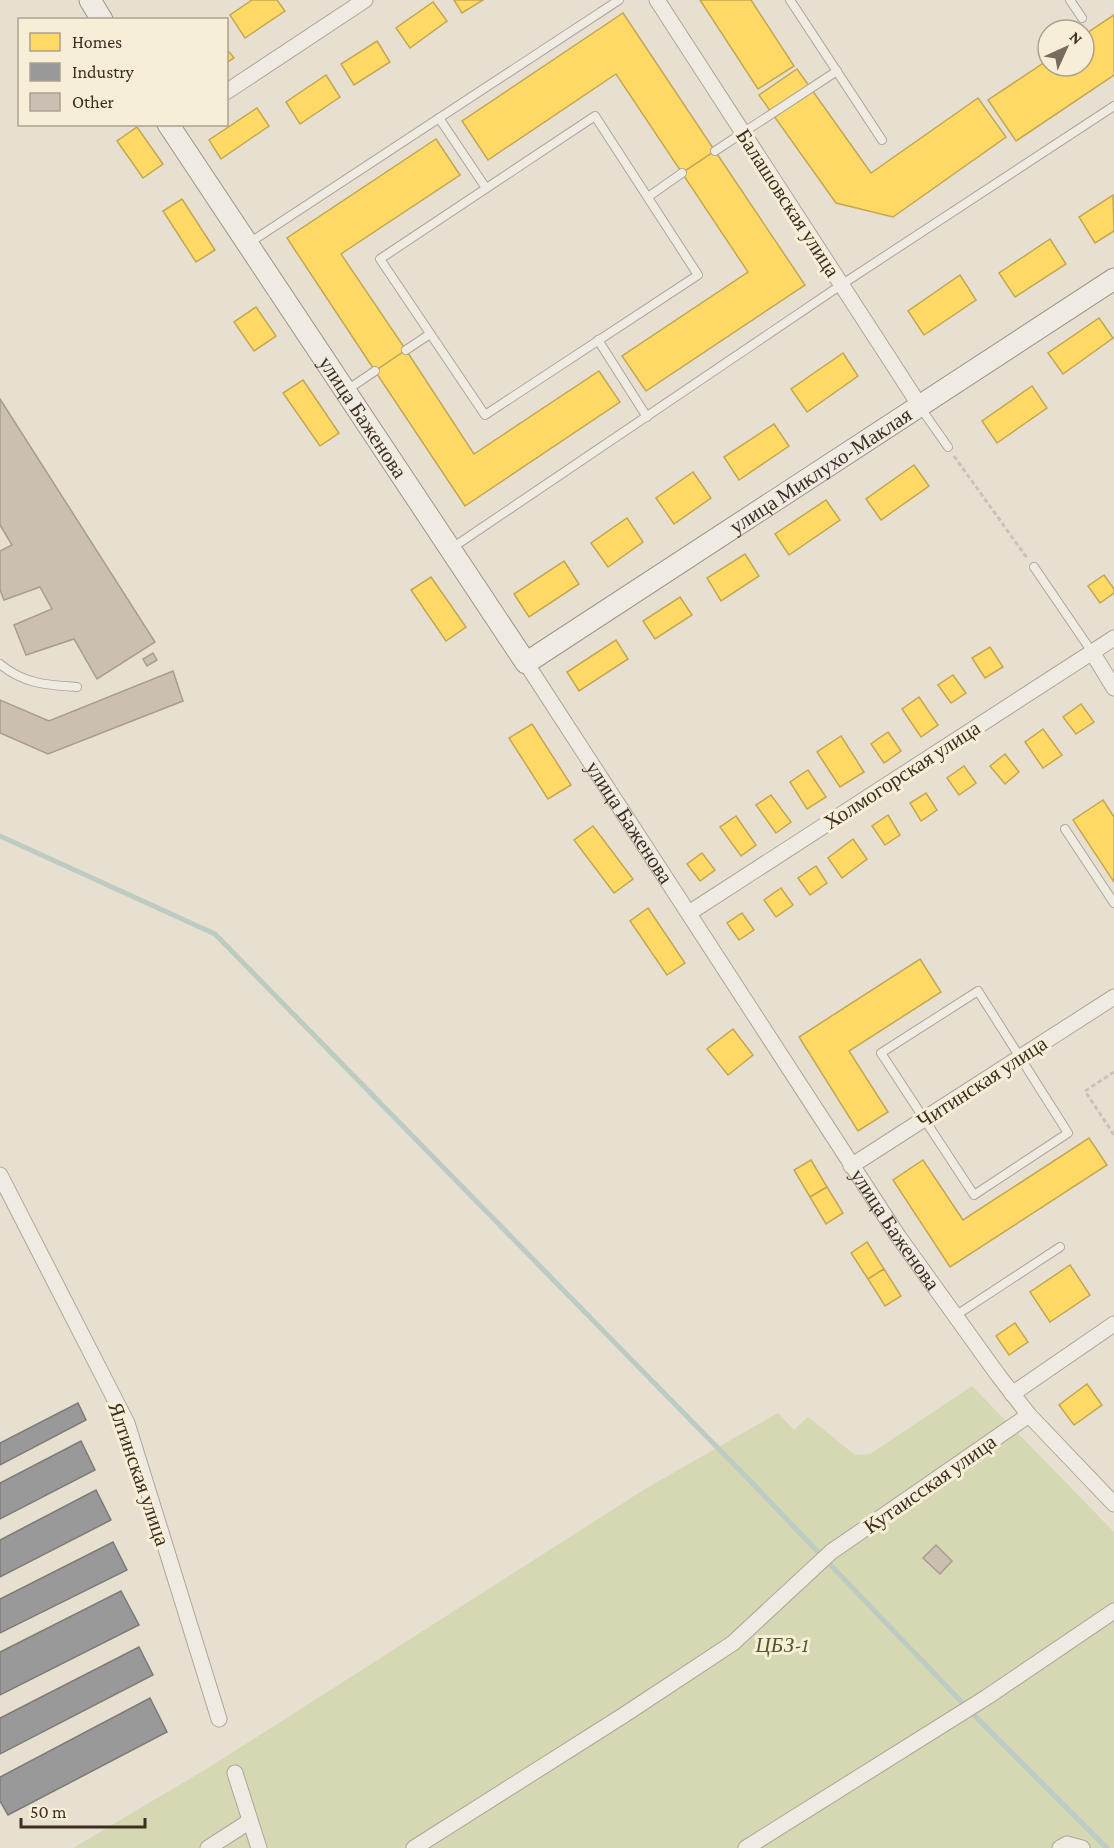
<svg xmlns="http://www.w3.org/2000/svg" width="1114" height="1848" font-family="'Crimson Pro',serif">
<rect width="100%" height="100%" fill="#e7e0d1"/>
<polygon fill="#d6d7b3" points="972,1386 1114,1532 1114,1848 73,1848 208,1768 645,1489 778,1413 794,1430 808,1417 855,1455 870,1454"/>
<g fill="#ffd966" stroke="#c5a651" stroke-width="1.5">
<polygon points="252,0 277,0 285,11 245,38 230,15"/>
<polygon points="454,0 483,0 462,13"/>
<polygon points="700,0 751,0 794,66 758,89"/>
<polygon points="433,2 447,21 410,48 396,28"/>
<polygon points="623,13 715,151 682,173 616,74 488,160 462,121"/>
<polygon points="1114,15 1114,75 1016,141 988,100 1048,60 1048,66 1084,66 1084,35"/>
<polygon points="377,41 390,62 354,85 341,64"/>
<polygon points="226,48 234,58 226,63"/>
<polygon points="797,69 871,173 978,98 1006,137 893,217 836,203 759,95"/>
<polygon points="326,75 340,97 300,124 286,102"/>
<polygon points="257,108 269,126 221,159 209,140"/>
<polygon points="137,127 163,164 143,178 117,141"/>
<polygon points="436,139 460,175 341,254 406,350 375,371 287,238"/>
<polygon points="715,151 805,285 646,391 622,356 748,272 682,173"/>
<polygon points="1113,195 1114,231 1095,243 1079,217"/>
<polygon points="182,199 215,250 196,262 163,211"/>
<polygon points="1050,239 1066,264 1015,297 999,273"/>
<polygon points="960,275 976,300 924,335 908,311"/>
<polygon points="256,307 276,336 254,351 234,322"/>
<polygon points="1099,318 1113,338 1063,374 1048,353"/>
<polygon points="406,350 474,454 599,371 620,402 465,506 375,371"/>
<polygon points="843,353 858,376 807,412 791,389"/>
<polygon points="303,380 339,433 320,446 283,393"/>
<polygon points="1032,386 1047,408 997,443 982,421"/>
<polygon points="774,424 789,446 739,480 724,457"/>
<polygon points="914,465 929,486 881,520 866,499"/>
<polygon points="693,472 711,498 674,524 656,498"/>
<polygon points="826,500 840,520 789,555 775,534"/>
<polygon points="627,518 643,542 608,567 591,543"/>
<polygon points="745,554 759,576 721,601 707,578"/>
<polygon points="564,561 579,584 529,617 514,594"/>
<polygon points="1104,575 1114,589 1114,593 1100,603 1088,586"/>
<polygon points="431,577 466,627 446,641 411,590"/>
<polygon points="680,597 692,615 655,639 643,621"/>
<polygon points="616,640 628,659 579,691 567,672"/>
<polygon points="990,647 1003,667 985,678 972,658"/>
<polygon points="953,675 966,693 951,703 938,685"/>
<polygon points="919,697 938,725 921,737 902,709"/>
<polygon points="1081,704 1094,722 1076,734 1063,717"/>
<polygon points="532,724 571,785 548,799 509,738"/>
<polygon points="1043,729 1062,755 1043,768 1025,742"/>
<polygon points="888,732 901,751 884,763 871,744"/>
<polygon points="841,736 864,772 840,787 817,752"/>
<polygon points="1005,754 1019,772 1005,784 990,766"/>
<polygon points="964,766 976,783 959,795 947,778"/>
<polygon points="808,770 826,797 807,809 790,782"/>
<polygon points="926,793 937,810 921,821 910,803"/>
<polygon points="771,795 791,822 776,833 756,805"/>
<polygon points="1103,800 1114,817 1114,882 1073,820"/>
<polygon points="888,815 900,835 885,845 872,826"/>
<polygon points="736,816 756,845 741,856 720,827"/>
<polygon points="593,826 633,879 614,893 574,840"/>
<polygon points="853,839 867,859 842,878 828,858"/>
<polygon points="702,853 715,870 700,881 687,864"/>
<polygon points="816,866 827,883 810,895 798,878"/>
<polygon points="781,888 793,905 776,917 764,900"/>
<polygon points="648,908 685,963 667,975 630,921"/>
<polygon points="742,913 754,930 739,940 727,923"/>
<polygon points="920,959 941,992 849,1051 888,1112 858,1131 799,1037"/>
<polygon points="733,1029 753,1055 728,1075 707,1049"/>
<polygon points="1089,1138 1107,1165 950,1267 893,1180 923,1160 963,1220"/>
<polygon points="811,1160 827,1187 810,1197 794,1170"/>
<polygon points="827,1187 843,1213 826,1224 810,1197"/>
<polygon points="867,1242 884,1269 868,1279 851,1253"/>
<polygon points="1070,1265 1090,1295 1050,1322 1030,1292"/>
<polygon points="884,1269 901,1296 885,1306 868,1279"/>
<polygon points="1015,1323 1028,1342 1009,1355 996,1336"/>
<polygon points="1087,1384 1102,1405 1074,1425 1059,1405"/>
</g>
<g fill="#999" stroke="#7d7975" stroke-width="1.5">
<polygon points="78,1403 86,1420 0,1465 0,1443"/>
<polygon points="81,1441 95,1470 0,1519 0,1483"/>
<polygon points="96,1490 111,1520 0,1577 0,1540"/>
<polygon points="113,1542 127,1570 0,1633 0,1599"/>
<polygon points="121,1591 139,1625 0,1695 0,1652"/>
<polygon points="139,1647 153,1675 0,1754 0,1718"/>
<polygon points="150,1698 167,1732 8,1815 0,1801 0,1777"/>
</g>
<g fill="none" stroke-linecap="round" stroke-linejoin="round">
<polyline stroke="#bcccc2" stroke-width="5" points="0,836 215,934 755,1486 977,1718 1107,1848"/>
</g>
<g fill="#cbbfb2" stroke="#a89c90" stroke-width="1.5">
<polygon points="0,399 155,642 97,679 74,639 26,655 14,625 52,609 40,587 4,600 0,590 0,551 12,545 0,525"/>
<polygon points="153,653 157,660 147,666 143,659"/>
<polygon points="173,671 183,701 48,754 0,733 0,700 49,721"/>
<polygon points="936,1545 952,1561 940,1574 923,1558"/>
</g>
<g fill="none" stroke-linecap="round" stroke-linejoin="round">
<defs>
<g id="lane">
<polyline points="790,0 882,140"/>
<polyline points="1070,0 1082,18"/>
<polygon points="595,116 698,275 485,415 380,259"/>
<polyline points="439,118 486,188"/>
<polyline points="715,151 837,71"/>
<polyline points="648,197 682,173"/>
<polyline points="249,243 619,0"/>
<polyline points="598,340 647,417"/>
<polyline points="406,350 430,334"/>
<polyline points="347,390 375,371"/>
<polyline points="920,407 948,447"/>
<polyline points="452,548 841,285 1114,106"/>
<polyline points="1034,567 1092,652"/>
<path d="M0,664C24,684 47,685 77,687"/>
<polyline points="1065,829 1114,903"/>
<polygon points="978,991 1068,1133 974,1195 881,1053"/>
<polyline points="955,1316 1060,1247"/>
</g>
<g id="street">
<polyline points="657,0 920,406"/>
<polyline points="226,92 365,0"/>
<polyline points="1092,652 1114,688"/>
<path id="s1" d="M526,663L898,1236L998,1375L1029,1415L1114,1504"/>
<polyline points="689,913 1114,638"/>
<polyline points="851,1166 1114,997"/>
<polyline points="0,1175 127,1423 219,1719"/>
<polyline points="1012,1394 1114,1324"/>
<polyline points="235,1773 259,1848"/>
<polyline points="208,1848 250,1821"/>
<polyline points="414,1848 624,1715 733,1643 831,1552 1029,1415"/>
<polyline points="746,1848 987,1697 1114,1611"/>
<polyline points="1060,1848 1067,1844 1082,1848"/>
</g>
<g id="secondary">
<polyline points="90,0 102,20"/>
<path id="s2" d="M168,124L526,663L1114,279"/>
</g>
</defs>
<use href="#lane" stroke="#ada599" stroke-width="10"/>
<use href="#street" stroke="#ada599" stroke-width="17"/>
<use href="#secondary" stroke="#9c958a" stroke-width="23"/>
<g stroke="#c8c2b9" stroke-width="3" stroke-dasharray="4.5 3" stroke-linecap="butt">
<polyline points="954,456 1027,558"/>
<polyline points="1114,1072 1085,1091 1114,1135"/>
</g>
<use href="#lane" stroke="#efebe3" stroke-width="8"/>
<use href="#street" stroke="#efebe3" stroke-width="15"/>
<use href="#secondary" stroke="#efebe3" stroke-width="21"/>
</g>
<g text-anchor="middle" stroke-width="6" stroke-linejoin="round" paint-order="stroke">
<g font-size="21" fill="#3d2e20" stroke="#f7eed8">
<text transform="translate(788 203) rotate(57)" y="7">Балашовская улица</text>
<text dy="7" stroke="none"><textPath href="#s2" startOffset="352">улица Баженова</textPath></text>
<text dy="7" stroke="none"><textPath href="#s2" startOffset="999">улица Миклухо-Маклая</textPath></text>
<text transform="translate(902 775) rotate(-33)" y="7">Холмогорская улица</text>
<text dy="7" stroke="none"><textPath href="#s1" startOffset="190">улица Баженова</textPath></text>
<text transform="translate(982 1082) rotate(-33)" y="7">Читинская улица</text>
<text dy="7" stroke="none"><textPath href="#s1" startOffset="676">улица Баженова</textPath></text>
<text transform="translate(139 1474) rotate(71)" y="7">Ялтинская улица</text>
<text transform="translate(930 1484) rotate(-35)" y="7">Кутаисская улица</text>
</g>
<g font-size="21" font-style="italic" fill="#4d5a26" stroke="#f7eed8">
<text x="782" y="1652">ЦБЗ-1</text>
</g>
</g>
<rect x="18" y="18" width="210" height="108" fill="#f7eed8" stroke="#ada18e" stroke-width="1.5"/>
<rect x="30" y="33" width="30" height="18" fill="#ffd966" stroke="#ada18e" stroke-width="1.5"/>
<text x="72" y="48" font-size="18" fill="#3d2e20">Homes</text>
<rect x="30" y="63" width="30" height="18" fill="#999999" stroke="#ada18e" stroke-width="1.5"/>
<text x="72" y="78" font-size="18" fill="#3d2e20">Industry</text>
<rect x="30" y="93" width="30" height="18" fill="#cbbfb2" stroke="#ada18e" stroke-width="1.5"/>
<text x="72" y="108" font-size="18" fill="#3d2e20">Other</text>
<g transform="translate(1066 48) rotate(45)"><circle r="28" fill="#f7eed8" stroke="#ada18e" stroke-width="1.5"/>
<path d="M0-4.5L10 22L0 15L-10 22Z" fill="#786c5e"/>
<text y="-9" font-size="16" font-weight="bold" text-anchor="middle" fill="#3d2e20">N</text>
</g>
<path d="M21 1818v9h124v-9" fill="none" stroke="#3d2e20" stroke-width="3"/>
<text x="30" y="1818" font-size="18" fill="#3d2e20" stroke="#f7eed8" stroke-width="4.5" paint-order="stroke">50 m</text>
</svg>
